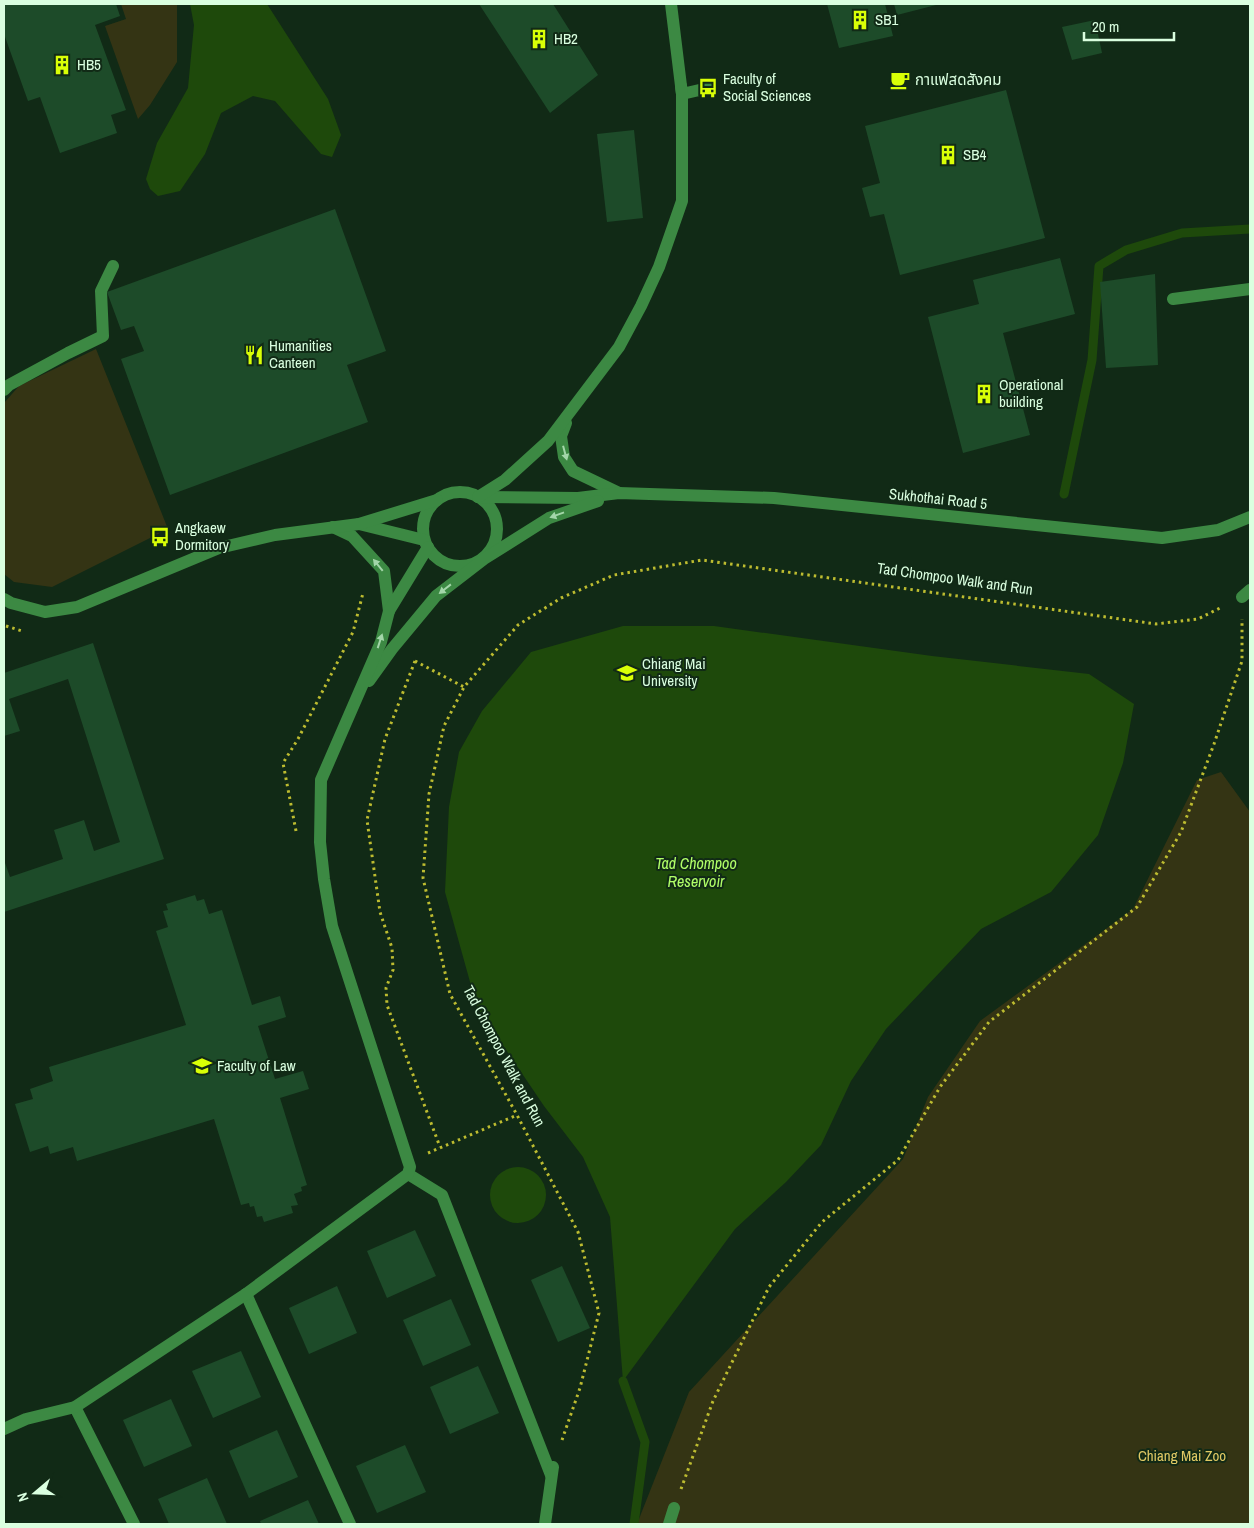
<svg xmlns="http://www.w3.org/2000/svg" width="1254" height="1528" font-family="'Archivo Narrow','Noto Sans Thai',sans-serif">
<rect width="100%" height="100%" fill="#112a16"/>
<g fill="#343414">
<polygon points="121,4 177,4 177,62 150,105 138,119 105,26 126,19"/>
<polygon points="96,349 168,529 52,587 14,582 4,574 4,403 19,386"/>
<polygon points="1221,772 1250,812 1250,1524 637,1524 689,1392 903,1159 928,1097 980,1021 1133,909 1197,780"/>
</g>
<g fill="#1e490b">
<polygon points="190,4 267,4 328,99 341,135 332,157 321,154 275,101 253,96 221,113 205,154 180,191 158,196 150,189 146,179 157,143 188,88 194,25"/>
<polygon points="623,626 714,626 932,656 1089,674 1134,704 1123,763 1098,835 1051,892 981,929 886,1029 851,1081 821,1145 786,1182 735,1229 623,1381 610,1217 583,1157 544,1106 477,1007 445,892 449,807 459,752 482,711 531,652"/>
<circle cx="518" cy="1195" r="28"/>
</g>
<g fill="none" stroke-linecap="round" stroke-linejoin="round">
<g stroke="#1e490b" stroke-width="9">
<polyline points="1064,494 1092,360 1099,266 1126,250 1182,233 1250,229"/>
<polyline points="623,1381 645,1442 634,1524"/>
</g>
</g>
<g fill="#1d4b29">
<polygon points="4,4 116,4 120,16 95,25 126,110 111,115 117,133 60,153 40,97 28,101 4,34"/>
<polygon points="479,4 553,4 598,75 550,113"/>
<polygon points="827,4 885,4 893,36 839,48"/>
<polygon points="894,4 940,4 897,15"/>
<polygon points="1095,20 1102,53 1072,60 1062,27"/>
<polygon points="1006,90 1045,238 900,275 884,214 870,217 862,188 880,183 865,126"/>
<polygon points="634,130 643,218 607,222 597,134"/>
<polygon points="335,209 386,351 347,365 368,422 170,495 121,359 144,351 134,326 121,330 107,292"/>
<polygon points="1060,258 1075,314 1003,333 1030,435 963,453 928,317 979,304 973,280"/>
<polygon points="1155,274 1158,365 1106,368 1100,282"/>
<polygon points="93,643 164,859 4,912 4,860 10,877 63,859 54,830 84,820 94,851 120,842 68,679 9,699 20,731 4,736 4,673"/>
<polygon points="195,895 197,901 204,899 209,914 222,910 252,1005 280,996 286,1017 258,1026 275,1079 303,1071 309,1089 280,1098 307,1185 301,1187 302,1191 294,1194 298,1205 291,1206 293,1213 264,1222 262,1216 257,1217 254,1206 250,1207 249,1203 241,1205 214,1119 77,1161 73,1147 50,1154 48,1146 30,1152 15,1104 33,1099 30,1089 53,1081 49,1067 186,1025 156,931 168,927 163,911 168,910 166,904"/>
<polygon points="415,1230 436,1276 387,1298 367,1251"/>
<polygon points="562,1266 590,1328 558,1342 531,1280"/>
<polygon points="337,1286 357,1333 309,1354 289,1308"/>
<polygon points="451,1299 471,1345 423,1366 403,1320"/>
<polygon points="241,1351 261,1397 213,1418 192,1371"/>
<polygon points="478,1366 499,1413 450,1434 430,1387"/>
<polygon points="171,1399 192,1446 144,1467 123,1420"/>
<polygon points="277,1430 298,1477 249,1498 229,1451"/>
<polygon points="405,1445 426,1492 377,1513 356,1466"/>
<polygon points="207,1478 227,1524 169,1524 158,1499"/>
<polygon points="308,1500 319,1524 261,1524 260,1521"/>
</g>
<g fill="none" stroke-linecap="round" stroke-linejoin="round">
<g stroke="#bdbc30" stroke-width="3" stroke-dasharray="2.5 4" stroke-linecap="butt">
<polyline points="6,626 22,631"/>
<polyline points="415,661 385,739 367,820 380,912 392,948 393,970 386,988 387,1005 440,1147"/>
<polyline points="415,661 464,687"/>
<polyline points="296,831 283,763 298,739 353,632 363,593"/>
<polyline points="428,1153 517,1115"/>
<polyline points="562,1440 580,1388 599,1313 578,1232 517,1115 450,994 423,878 429,794 444,726 464,687 518,625 561,598 614,575 702,560 1156,624 1198,619 1222,607"/>
<polyline points="681,1489 713,1401 769,1287 822,1222 898,1160 940,1087 989,1022 1137,907 1181,832 1214,744 1242,661 1242,619"/>
</g>
<g stroke="#3c8943" stroke-width="12">
<polyline points="681,86 682,94 708,88"/>
<polyline points="1173,299 1250,289"/>
<polyline points="4,390 9,385 68,353 103,336 101,291 113,266"/>
<polyline points="566,423 561,436 564,457 573,471 619,493"/>
<circle cx="460" cy="529" r="37"/>
<polyline points="478,497 578,498 619,493 774,498 1162,538 1218,530 1250,517"/>
<polyline points="478,497 505,480 548,441 619,347 641,306 659,267 682,201 682,94 671,4"/>
<polyline points="359,524 424,540"/>
<polyline points="333,527 352,536 384,571 389,611"/>
<polyline points="1242,597 1250,590"/>
<polyline points="4,599 11,603 45,612 77,607 219,548 275,535 359,524 437,500"/>
<polyline points="369,681 392,649 436,596 484,559 549,518 598,501"/>
<polyline points="408,1174 442,1195 551,1475"/>
<polyline points="246,1294 350,1524"/>
<polyline points="75,1407 134,1524"/>
<polyline points="4,1429 26,1419 75,1407 246,1294 408,1174 410,1167 408,1161 332,926 324,879 320,842 321,780 381,642 389,611 428,547"/>
<polyline points="545,1524 553,1467"/>
<polyline points="669,1524 674,1508"/>
</g>
</g>
<defs><path id="oneway-solid" d="M-6-.8H1V-3.2L6.5 0L1 3.2V.8H-6Z" transform="scale(1.25)"/></defs>
<g fill="#a3d6a9">
<use href="#oneway-solid" transform="translate(565 453) rotate(75)"/>
<use href="#oneway-solid" transform="translate(557 515) rotate(160)"/>
<use href="#oneway-solid" transform="translate(378 565) rotate(-129)"/>
<use href="#oneway-solid" transform="translate(445 589) rotate(142)"/>
<use href="#oneway-solid" transform="translate(380 641) rotate(-72)"/>
</g>
<defs>
<symbol id="building-bare" viewBox="-9 -9 18 18"><path d="M-4-6H4V6H1V3H-1V6H-4ZM-2.5-4.3h1.7v1.8h-1.7ZM.8-4.3h1.7v1.8H.8ZM-2.5-1h1.7V.8h-1.7ZM.8-1h1.7V.8H.8Z" fill="#d9ff06" stroke="#112a16" stroke-width="2.5" paint-order="stroke"/></symbol>
<symbol id="cafe-bare" viewBox="-9 -9 18 18"><path d="M-5.5-4.5H6V0H3Q3 3.5 0 3.5H-2.5Q-5.5 3.5-5.5 0ZM3-3.2v2h1.7v-2ZM-6 4.5H4V6H-6Z" fill="#d9ff06" stroke="#112a16" stroke-width="2.5" paint-order="stroke"/></symbol>
<symbol id="bus-bare" viewBox="-9 -9 18 18"><path d="M-5-6H5V4H4V6H2V4H-2V6H-4V4H-5ZM-3.5-4V0h7V-4ZM-3.5 1.2v1.5H-2V1.2ZM2 1.2v1.5H3.5V1.2Z" fill="#d9ff06" stroke="#112a16" stroke-width="2.5" paint-order="stroke"/></symbol>
<symbol id="restaurant-bare" viewBox="-9 -9 18 18"><path d="M-5-6h1v4h1v-4h1v4h1v-4h1v5L-1.5 .5V6h-2V.5L-5-1ZM5-6V6H3V1.5H1.5Q1.5-4 5-6Z" fill="#d9ff06" stroke="#112a16" stroke-width="2.5" paint-order="stroke"/></symbol>
<symbol id="university-bare" viewBox="-9 -9 18 18"><path d="M0-5L7-2L0 1L-7-2ZM-4 1L0 2.5L4 1V4Q0 6-4 4Z" fill="#d9ff06" stroke="#112a16" stroke-width="2.5" paint-order="stroke"/></symbol>
</defs>
<g fill-rule="evenodd">
<use href="#building-bare" x="846" y="6" width="28" height="28"/>
<use href="#building-bare" x="525" y="25" width="28" height="28"/>
<use href="#building-bare" x="48" y="51" width="28" height="28"/>
<use href="#cafe-bare" x="886" y="66" width="28" height="28"/>
<use href="#bus-bare" x="694" y="74" width="28" height="28"/>
<use href="#building-bare" x="934" y="141" width="28" height="28"/>
<use href="#restaurant-bare" x="240" y="341" width="28" height="28"/>
<use href="#building-bare" x="970" y="380" width="28" height="28"/>
<use href="#bus-bare" x="146" y="523" width="28" height="28"/>
<use href="#university-bare" x="613" y="659" width="28" height="28"/>
<use href="#university-bare" x="188" y="1052" width="28" height="28"/>
</g>
<g text-anchor="middle" stroke-width="4" stroke-linejoin="round" paint-order="stroke">
<g font-size="15" fill="#daffe0" stroke="#112a16" text-anchor="start">
<text x="875" y="25">SB1</text>
<text x="554" y="44">HB2</text>
<text x="77" y="70">HB5</text>
<text x="723" y="84">Faculty of<tspan x="723" dy="17">Social Sciences</tspan></text>
<text x="915" y="85">กาแฟสดสังคม</text>
<text x="963" y="160">SB4</text>
<text x="269" y="351">Humanities<tspan x="269" dy="17">Canteen</tspan></text>
<text x="999" y="390">Operational<tspan x="999" dy="17">building</tspan></text>
<text x="175" y="533">Angkaew<tspan x="175" dy="17">Dormitory</tspan></text>
<text x="642" y="669">Chiang Mai<tspan x="642" dy="17">University</tspan></text>
<text x="217" y="1071">Faculty of Law</text>
</g>
<g font-size="15" fill="#daffe0" stroke="#112a16">
<text transform="translate(938 499) rotate(6)" y="5">Sukhothai Road 5</text>
<text transform="translate(955 579) rotate(8)" y="5">Tad Chompoo Walk and Run</text>
<text transform="translate(504 1056) rotate(62)" y="5">Tad Chompoo Walk and Run</text>
</g>
<g font-size="15" fill="#e1c964" stroke="#112a16">
<text x="1182" y="1461">Chiang Mai Zoo</text>
</g>
<g font-size="16" font-style="italic" fill="#b1ff68" stroke="#112a16">
<text x="696" y="869">Tad Chompoo<tspan x="696" dy="18">Reservoir</tspan></text>
</g>
</g>
<rect width="1254" height="1528" fill="none" stroke="#daffe0" stroke-width="10"/>
<g transform="translate(35 1493) rotate(251)" stroke="#112a16" stroke-width="4" paint-order="stroke">
<path d="M0-4L9 19L0 12L-9 19Z" fill="#daffe0"/>
<text y="-8" font-size="14" font-weight="bold" text-anchor="middle" fill="#daffe0">N</text>
</g>
<path d="M1084 32v8h90v-8" fill="none" stroke="#daffe0" stroke-width="2.5"/>
<text x="1092" y="32" font-size="15" fill="#daffe0" stroke="#112a16" stroke-width="4" paint-order="stroke">20 m</text>
</svg>
